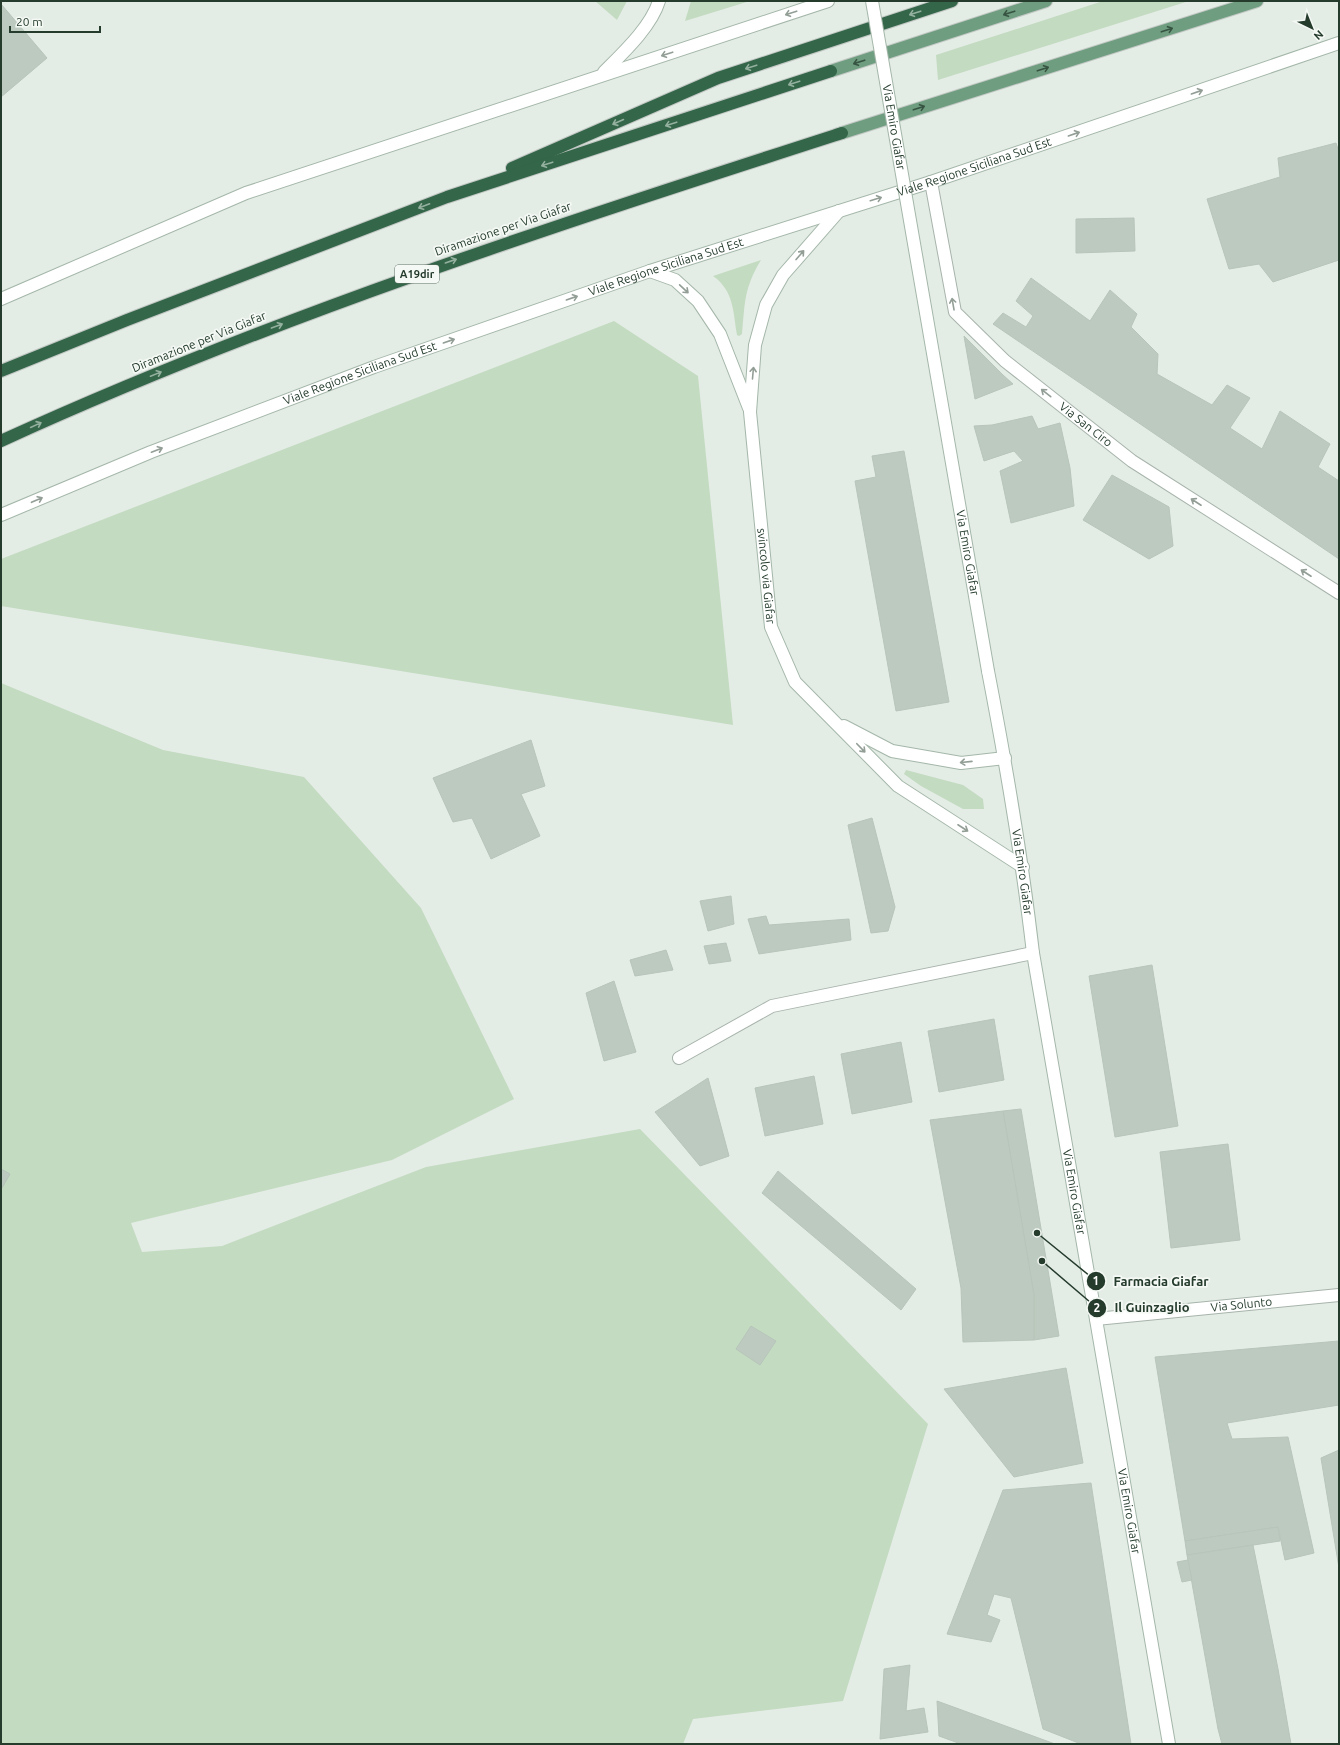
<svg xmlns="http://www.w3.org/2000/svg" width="1340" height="1745" font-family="Ubuntu,sans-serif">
<rect width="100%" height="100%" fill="#e4ece6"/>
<g fill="#c3dbc0">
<polygon points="595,1 627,1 617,20"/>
<polygon points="691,1 750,1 685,21"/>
<polygon points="1103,1 1189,1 938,80 936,55"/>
<path d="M761,260C744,288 745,302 742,334L739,336L737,335C733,311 734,291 713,276Z"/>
<polygon points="614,321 698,376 733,725 1,606 1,559"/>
<polygon points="1,683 163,750 304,777 421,908 514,1099 392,1160 131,1223 142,1252 222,1246 426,1167 640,1129 928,1424 843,1701 693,1719 683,1744 1,1744"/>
<polygon points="906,770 963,785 983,799 984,809 963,809 921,786 904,774"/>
</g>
<g fill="#bdcac0" stroke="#b7c5ba">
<polygon points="1,4 47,58 1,97"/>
<polygon points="1336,143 1339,152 1339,260 1273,282 1259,264 1229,269 1207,199 1280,177 1278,158"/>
<polygon points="1134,218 1135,251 1076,253 1076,219"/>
<polygon points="1031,278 1090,321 1110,290 1137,314 1131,327 1158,354 1157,374 1212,405 1227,385 1250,398 1230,428 1262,449 1280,411 1330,444 1318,467 1339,481 1339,559 993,324 1003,313 1026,327 1033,316 1016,301"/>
<polygon points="964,336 1003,375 1013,384 975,399"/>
<polygon points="1032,416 1038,429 1060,423 1070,468 1074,506 1011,523 1000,471 1023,461 1014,451 984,461 974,426 992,425"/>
<polygon points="904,451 949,702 896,711 855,481 876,477 872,456"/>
<polygon points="1112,475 1169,507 1173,546 1149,559 1083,520"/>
<polygon points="531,740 545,786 521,794 540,836 491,859 472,818 453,822 433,778"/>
<polygon points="872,818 895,907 888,931 871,933 848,825"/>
<polygon points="731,896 734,924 708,931 700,901"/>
<polygon points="766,916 769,925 849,919 851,940 759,954 748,919"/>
<polygon points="726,943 731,961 709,964 704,946"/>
<polygon points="666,950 673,970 635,976 630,960"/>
<polygon points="1152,965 1178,1126 1115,1137 1089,976"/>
<polygon points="614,981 636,1052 604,1061 586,993"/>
<polygon points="994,1019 1004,1080 939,1092 928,1031"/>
<polygon points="901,1042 912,1102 852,1114 841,1054"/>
<polygon points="814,1076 823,1124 765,1136 755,1088"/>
<polygon points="708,1078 729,1156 700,1166 655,1112"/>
<polygon points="1021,1109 1059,1336 1034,1340 1034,1295 1003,1111"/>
<polygon points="1003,1111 1034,1295 1034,1340 963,1342 961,1288 930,1120"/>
<polygon points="1228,1144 1240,1240 1171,1248 1160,1152"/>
<polygon points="1,1169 10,1174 2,1188 1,1187"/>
<polygon points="778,1171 916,1289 901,1310 762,1193"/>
<polygon points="751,1326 776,1341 760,1365 736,1349"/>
<polygon points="1339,1341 1339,1405 1227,1423 1232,1439 1288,1437 1314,1553 1285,1560 1278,1527 1185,1541 1155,1357"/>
<polygon points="1066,1368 1083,1463 1014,1477 944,1389"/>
<polygon points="1339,1450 1339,1568 1321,1458"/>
<polygon points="1091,1483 1131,1744 1081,1744 1043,1729 1011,1598 994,1594 987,1615 1000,1620 991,1642 947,1634 1003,1490"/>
<polygon points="1278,1527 1280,1541 1187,1555 1185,1541"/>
<polygon points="1253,1545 1278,1669 1291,1744 1222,1744 1218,1729 1187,1555"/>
<polygon points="1188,1560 1192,1580 1182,1582 1177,1562"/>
<polygon points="910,1665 906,1711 924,1708 928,1732 880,1739 884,1669"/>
<polygon points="937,1701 1055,1744 961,1744 939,1736"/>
</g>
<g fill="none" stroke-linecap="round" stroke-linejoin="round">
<defs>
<g id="street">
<path id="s1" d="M931,182L955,312L1005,361L1132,461L1339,593"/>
<polyline points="679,1058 772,1006 1033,953"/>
<path id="s2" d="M1096,1319L1339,1295"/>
</g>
<g id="secondary">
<path d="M604,72C623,53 651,27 659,1"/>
<path id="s3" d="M839,211L783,275L766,305L755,345L750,412L771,627L795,682L898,786L1023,867"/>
<polyline points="650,271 675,280 698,301 720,334 749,408"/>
<polyline points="1,299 246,193 828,1"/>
<path id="s4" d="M1,515L151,452L374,367L650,271L931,182L1339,43"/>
<path id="s5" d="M988,671C1006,764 1022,858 1033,953L1169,1744"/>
<polyline points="844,726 892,751 961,763 1005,758"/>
</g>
<g id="primary">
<polyline points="831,71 1046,1"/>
<polyline points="842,133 1257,1"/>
</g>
<g id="highway">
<polyline points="512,168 718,78 952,1"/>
<polyline points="1,371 127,320 447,197 831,71"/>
<path d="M1,441C274,316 557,225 842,133"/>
</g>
</defs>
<use href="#street" stroke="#a7b4ab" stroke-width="14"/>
<use href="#secondary" stroke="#a4b7a9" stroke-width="14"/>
<use href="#primary" stroke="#c2c8c4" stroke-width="14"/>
<use href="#highway" stroke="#c2c8c4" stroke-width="14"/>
<use href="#street" stroke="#fff" stroke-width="12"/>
<use href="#secondary" stroke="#fff" stroke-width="12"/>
<use href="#primary" stroke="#6e9d7f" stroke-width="12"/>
<use href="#highway" stroke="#346649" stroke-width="12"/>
<defs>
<g id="secondary-bridge">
<path id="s6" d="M872,1L988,671"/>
</g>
</defs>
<use href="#secondary-bridge" stroke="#a4b7a9" stroke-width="14" stroke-linecap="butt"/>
<use href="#secondary-bridge" stroke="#fff" stroke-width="12"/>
</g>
<defs><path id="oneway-shaft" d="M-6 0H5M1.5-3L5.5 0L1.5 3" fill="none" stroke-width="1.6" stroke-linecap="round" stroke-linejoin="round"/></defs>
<g stroke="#929e96">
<use href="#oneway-shaft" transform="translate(791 13) rotate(162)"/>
<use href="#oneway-shaft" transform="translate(667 54) rotate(162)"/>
<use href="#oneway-shaft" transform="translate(1197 92) rotate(-19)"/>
<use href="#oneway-shaft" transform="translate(1074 134) rotate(-19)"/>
<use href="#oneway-shaft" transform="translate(876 199) rotate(-17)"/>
<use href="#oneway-shaft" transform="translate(800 255) rotate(-49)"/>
<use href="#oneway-shaft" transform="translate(684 289) rotate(43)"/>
<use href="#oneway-shaft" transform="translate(572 298) rotate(-19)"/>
<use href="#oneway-shaft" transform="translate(953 304) rotate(-100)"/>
<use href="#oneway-shaft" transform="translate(449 341) rotate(-19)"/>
<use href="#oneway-shaft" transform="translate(753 373) rotate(-85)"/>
<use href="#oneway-shaft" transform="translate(1046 393) rotate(-142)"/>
<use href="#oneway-shaft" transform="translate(157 450) rotate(-21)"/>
<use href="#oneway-shaft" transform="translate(37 500) rotate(-23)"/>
<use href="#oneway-shaft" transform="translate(1196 502) rotate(-147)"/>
<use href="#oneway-shaft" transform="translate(1306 573) rotate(-147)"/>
<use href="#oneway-shaft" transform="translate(861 748) rotate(46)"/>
<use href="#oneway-shaft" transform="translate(966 762) rotate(174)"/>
<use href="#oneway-shaft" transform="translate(963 828) rotate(33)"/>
</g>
<g stroke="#94b09f">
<use href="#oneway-shaft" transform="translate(915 13) rotate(162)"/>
<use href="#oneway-shaft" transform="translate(751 67) rotate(162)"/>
<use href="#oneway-shaft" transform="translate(794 83) rotate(162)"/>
<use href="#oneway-shaft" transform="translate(618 122) rotate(156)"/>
<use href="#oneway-shaft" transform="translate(671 124) rotate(162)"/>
<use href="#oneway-shaft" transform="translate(547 164) rotate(162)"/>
<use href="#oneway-shaft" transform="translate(424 206) rotate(159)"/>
<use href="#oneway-shaft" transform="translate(451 261) rotate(-19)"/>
<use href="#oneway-shaft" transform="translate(277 326) rotate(-20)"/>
<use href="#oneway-shaft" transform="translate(156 374) rotate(-22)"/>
<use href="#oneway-shaft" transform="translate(36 425) rotate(-25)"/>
</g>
<g stroke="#375442">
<use href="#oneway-shaft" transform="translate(1009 13) rotate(162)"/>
<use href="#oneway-shaft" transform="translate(1167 30) rotate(-18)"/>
<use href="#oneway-shaft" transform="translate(859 62) rotate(162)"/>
<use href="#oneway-shaft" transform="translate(1043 69) rotate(-18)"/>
<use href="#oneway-shaft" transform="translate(919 108) rotate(-18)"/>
</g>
<g text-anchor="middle" stroke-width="3.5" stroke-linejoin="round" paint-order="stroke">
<rect fill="#f5f9f5" stroke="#637569" stroke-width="1" x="395" y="265" width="44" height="18" rx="3"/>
<g font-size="11" font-weight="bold" fill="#253c2d">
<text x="417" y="278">A19dir</text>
</g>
<g font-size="12" fill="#253c2d" stroke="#f5f9f5">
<text dy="4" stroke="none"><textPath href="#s6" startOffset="128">Via Emiro Giafar</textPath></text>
<text dy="4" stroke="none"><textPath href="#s4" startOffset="1034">Viale Regione Siciliana Sud Est</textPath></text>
<text transform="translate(503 229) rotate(-19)" y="4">Diramazione per Via Giafar</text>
<text dy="4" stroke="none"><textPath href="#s4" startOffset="710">Viale Regione Siciliana Sud Est</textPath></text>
<text transform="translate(199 342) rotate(-22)" y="4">Diramazione per Via Giafar</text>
<text dy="4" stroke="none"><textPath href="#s4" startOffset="386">Viale Regione Siciliana Sud Est</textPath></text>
<text dy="4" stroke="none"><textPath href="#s1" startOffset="305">Via San Ciro</textPath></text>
<text dy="4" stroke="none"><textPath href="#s6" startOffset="560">Via Emiro Giafar</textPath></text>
<text dy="4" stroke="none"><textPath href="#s3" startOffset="393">svincolo via Giafar</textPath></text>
<text dy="4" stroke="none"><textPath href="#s5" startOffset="204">Via Emiro Giafar</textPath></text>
<text dy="4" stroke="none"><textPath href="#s5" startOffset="528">Via Emiro Giafar</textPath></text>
<text dy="4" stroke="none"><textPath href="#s2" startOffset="146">Via Solunto</textPath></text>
<text dy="4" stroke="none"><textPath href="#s5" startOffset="852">Via Emiro Giafar</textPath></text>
</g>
</g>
<path fill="none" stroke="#253c2d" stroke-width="1.5" d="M1037 1233L1096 1281M1042 1261L1097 1308"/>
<g fill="#253c2d" stroke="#f5f9f5" stroke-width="1.5">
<circle cx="1037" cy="1233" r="4"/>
<circle cx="1042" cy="1261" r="4"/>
<circle cx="1096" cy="1281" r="10"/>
<circle cx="1097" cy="1308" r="10"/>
</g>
<g font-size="12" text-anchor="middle" font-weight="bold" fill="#fff">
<text x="1096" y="1285">1</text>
<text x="1097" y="1312">2</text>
</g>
<g font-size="13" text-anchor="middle" font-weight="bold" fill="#253c2d" stroke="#f5f9f5" stroke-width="3.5" stroke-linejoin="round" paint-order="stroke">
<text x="1161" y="1286">Farmacia Giafar</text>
<text x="1152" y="1312">Il Guinzaglio</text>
</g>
<rect width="1340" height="1745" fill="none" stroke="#253c2d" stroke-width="4"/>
<g transform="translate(1312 28) rotate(137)" stroke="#f5f9f5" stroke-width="3" paint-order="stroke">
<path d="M0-3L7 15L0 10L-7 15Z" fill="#253c2d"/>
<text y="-6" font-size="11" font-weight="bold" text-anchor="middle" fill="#253c2d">N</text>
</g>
<path d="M10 26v6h90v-6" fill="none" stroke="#253c2d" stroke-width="2"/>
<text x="16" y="26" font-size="12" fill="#253c2d" stroke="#f5f9f5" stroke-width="3" paint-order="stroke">20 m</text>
</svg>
